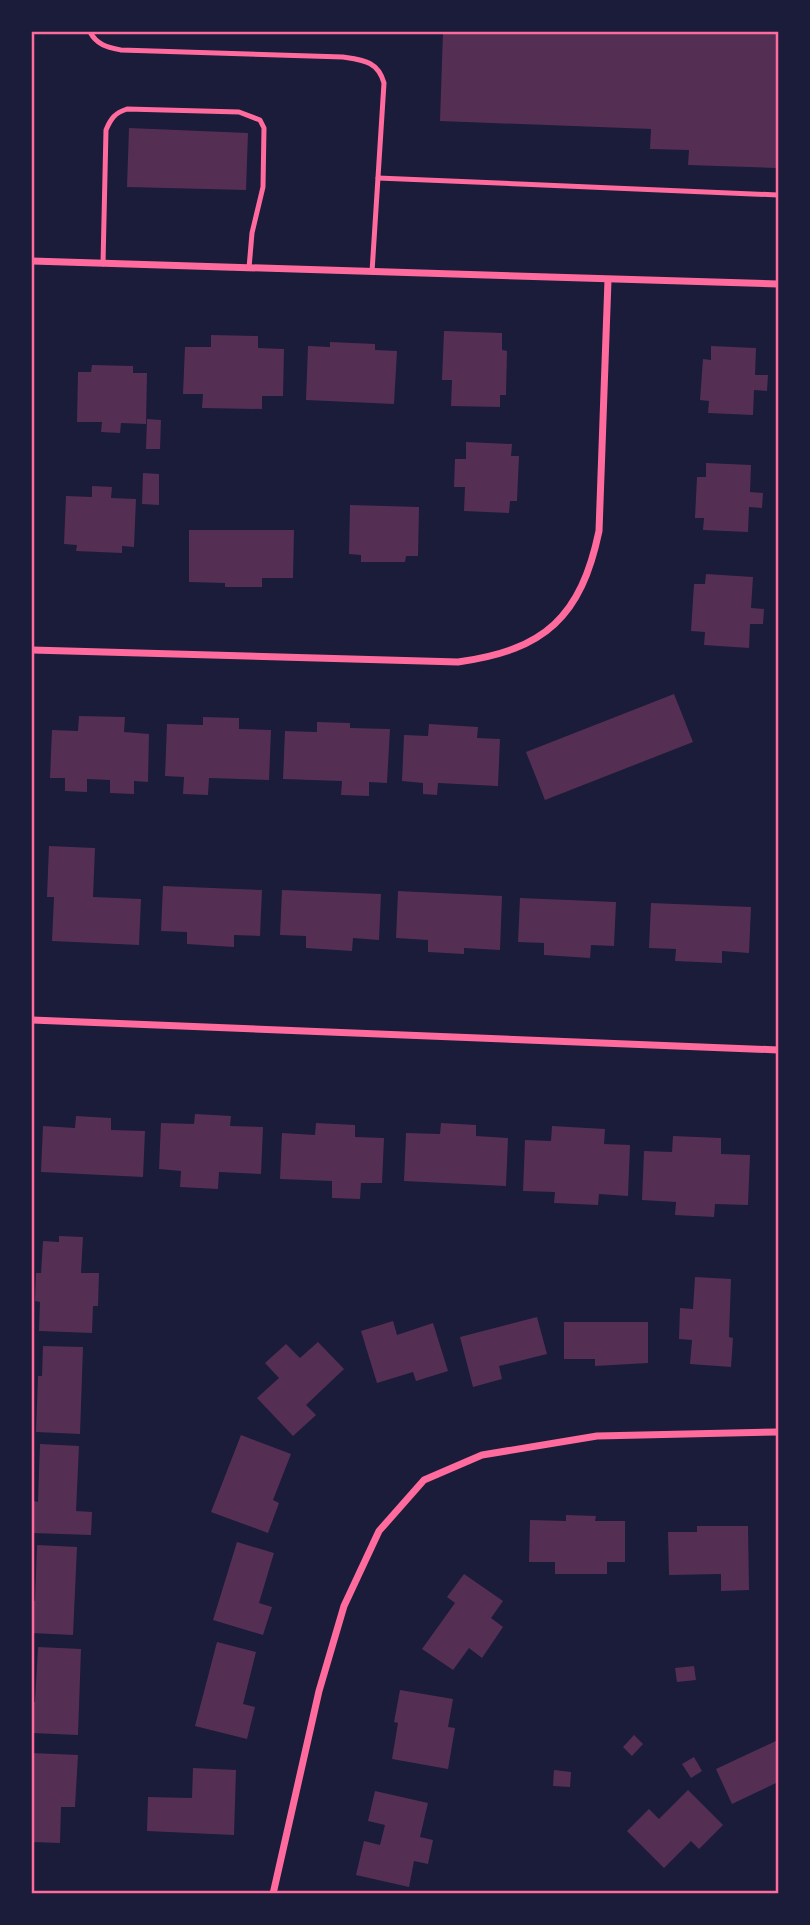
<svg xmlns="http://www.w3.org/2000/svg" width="810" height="1925" font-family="'Source Sans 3',sans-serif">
<rect width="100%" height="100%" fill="#1b1b3a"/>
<g fill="#542f53">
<polygon points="443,32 778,32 776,168 688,165 689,150 650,149 651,129 440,121"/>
<polygon points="129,128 248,133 246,190 127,187"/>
<polygon points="444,331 502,333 502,350 507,351 506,395 500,395 500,407 451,406 452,380 442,380"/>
<polygon points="211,335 258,336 258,348 284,349 283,396 262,396 262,409 202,408 203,394 183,394 185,347 211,347"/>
<polygon points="330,342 375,344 375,350 397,351 394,404 306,400 308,346 330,347"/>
<polygon points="711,346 756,348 755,375 768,375 767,391 754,390 753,415 708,413 709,401 700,400 703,359 711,360"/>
<polygon points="92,365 133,366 133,373 147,373 146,424 121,423 120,433 101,432 102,422 77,422 78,372 91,372"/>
<polygon points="147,419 161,420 160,449 146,449"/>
<polygon points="466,442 512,444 511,456 519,456 517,501 510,501 509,513 464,511 465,487 454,487 455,459 466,459"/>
<polygon points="706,463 751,465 750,492 763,493 762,508 749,507 748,532 703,530 704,518 695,518 697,477 706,477"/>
<polygon points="143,473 159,474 159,505 142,504"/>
<polygon points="92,486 112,487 111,498 136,499 134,547 122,546 122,553 76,551 77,545 64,544 66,496 92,497"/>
<polygon points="350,505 419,507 418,556 406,556 405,562 361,562 361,555 349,554"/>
<polygon points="189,530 294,530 293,578 262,578 262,587 225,587 225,583 189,582"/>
<polygon points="706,574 753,577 751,608 764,609 763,624 750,624 749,648 704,645 705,632 691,631 694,584 705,584"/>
<polygon points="674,694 693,742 545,800 526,752"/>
<polygon points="79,716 125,717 124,732 149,734 148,782 134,781 134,794 110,793 110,780 87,779 87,792 65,791 65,778 50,778 52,730 78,731"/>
<polygon points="203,717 239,718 239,729 271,730 269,780 209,778 208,795 183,794 184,777 165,776 167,724 203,725"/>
<polygon points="317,722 350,723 350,728 390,729 387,783 369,782 369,796 341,795 342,781 283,779 285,731 317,732"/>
<polygon points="429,724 478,727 477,738 500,739 498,786 438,783 437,795 423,794 423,783 402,781 404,735 428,736"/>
<polygon points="49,846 95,848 93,897 141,899 139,945 52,941 54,897 47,897"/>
<polygon points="163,886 262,890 260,936 234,935 234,947 187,944 187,932 161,931"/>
<polygon points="282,890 381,894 379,940 353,938 352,951 306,948 306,936 280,935"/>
<polygon points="398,891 502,896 500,950 464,948 464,954 428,952 428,940 396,938"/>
<polygon points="520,898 616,902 614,946 591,945 590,958 544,955 544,943 518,942"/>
<polygon points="651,903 751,907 749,953 722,951 722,963 675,961 676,949 649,948"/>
<polygon points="195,1114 231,1116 230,1126 263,1127 261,1174 219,1172 218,1189 180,1187 181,1171 159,1169 161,1123 194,1124"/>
<polygon points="76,1116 111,1118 111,1130 145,1131 143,1177 41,1172 43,1126 75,1128"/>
<polygon points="316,1123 355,1125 355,1137 384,1138 382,1183 361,1183 360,1199 332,1198 332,1181 280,1179 282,1133 315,1135"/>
<polygon points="441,1123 476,1125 476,1136 508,1138 506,1186 404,1181 406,1133 440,1134"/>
<polygon points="552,1126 605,1129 604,1144 630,1145 628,1196 599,1194 598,1205 554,1203 555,1192 523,1191 525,1140 551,1141"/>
<polygon points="673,1136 721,1138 721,1154 750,1155 748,1205 715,1204 714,1217 675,1215 676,1202 642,1200 644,1151 672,1152"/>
<polygon points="59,1236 83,1237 81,1273 99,1273 98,1306 93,1306 92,1333 39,1331 40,1302 35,1301 36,1273 41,1273 43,1241 59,1242"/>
<polygon points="695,1277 731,1279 729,1337 733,1338 731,1367 690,1364 692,1340 679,1339 680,1308 693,1309"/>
<polygon points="537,1317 547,1354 499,1366 502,1379 473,1387 460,1337"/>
<polygon points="393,1321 397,1335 433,1323 448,1371 416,1381 413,1372 377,1383 361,1331"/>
<polygon points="564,1322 648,1322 648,1363 595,1366 595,1359 564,1359"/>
<polygon points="318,1342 344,1369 306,1405 316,1415 293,1436 257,1398 279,1378 265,1363 286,1344 300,1358"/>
<polygon points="43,1346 83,1347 80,1434 36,1432 38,1376 42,1376"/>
<polygon points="241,1435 291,1454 273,1500 279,1503 268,1533 211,1512"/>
<polygon points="40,1444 79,1446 76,1511 92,1512 91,1535 32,1533 34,1501 38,1502"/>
<polygon points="566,1515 596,1516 595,1521 625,1521 625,1562 607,1562 607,1574 555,1574 555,1562 529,1562 530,1520 566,1521"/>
<polygon points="697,1526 748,1526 749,1590 721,1591 721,1574 669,1575 668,1532 697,1532"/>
<polygon points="237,1542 274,1553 259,1603 272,1607 263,1635 213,1620"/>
<polygon points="37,1545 77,1547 73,1635 32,1633 32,1601 35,1601"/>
<polygon points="464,1574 503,1601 491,1618 503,1627 482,1658 469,1648 453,1670 422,1649 455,1603 447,1597"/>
<polygon points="217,1642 256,1652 243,1704 255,1707 247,1739 195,1726"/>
<polygon points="38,1647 81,1649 78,1735 32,1733 32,1702 35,1702"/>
<polygon points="694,1666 696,1680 677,1682 675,1668"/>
<polygon points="400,1690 453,1699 448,1727 455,1728 448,1769 392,1759 398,1723 394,1722"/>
<polygon points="634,1735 643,1744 632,1756 623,1747"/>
<polygon points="778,1740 778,1782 732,1804 716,1769"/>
<polygon points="32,1753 78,1755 75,1807 61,1807 60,1843 32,1842"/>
<polygon points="694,1757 702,1771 691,1778 682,1764"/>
<polygon points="193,1768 236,1770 234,1835 147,1831 148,1797 192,1798"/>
<polygon points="554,1770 571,1772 570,1787 553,1786"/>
<polygon points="688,1790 723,1825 699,1849 691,1841 664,1868 627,1831 649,1809 659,1819"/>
<polygon points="375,1791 428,1803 420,1837 433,1840 428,1864 414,1861 409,1887 356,1875 364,1841 380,1845 385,1825 368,1821"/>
</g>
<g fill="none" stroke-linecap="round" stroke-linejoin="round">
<g stroke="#ff6b9d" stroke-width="5">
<path d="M90,32C97,45 107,47 121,50L343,57C363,60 378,61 384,83L372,272"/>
<polyline points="378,178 778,195"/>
<path d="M103,264L106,130C111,118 115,113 127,109L239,112L260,120L264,128L263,187L252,233L249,268"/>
</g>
<g stroke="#ff6b9d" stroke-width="7">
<polyline points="32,261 778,284"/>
<path d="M32,650L458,662C545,650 581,617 599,531L608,280"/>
<polyline points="32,1020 778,1050"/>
<polyline points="273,1894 319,1691 344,1606 379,1531 424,1480 482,1455 597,1436 778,1432"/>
</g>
</g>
<rect width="810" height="1925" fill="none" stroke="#1b1b3a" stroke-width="66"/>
<rect x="33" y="33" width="744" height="1859" fill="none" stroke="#ff6b9d" stroke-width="2.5"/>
</svg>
